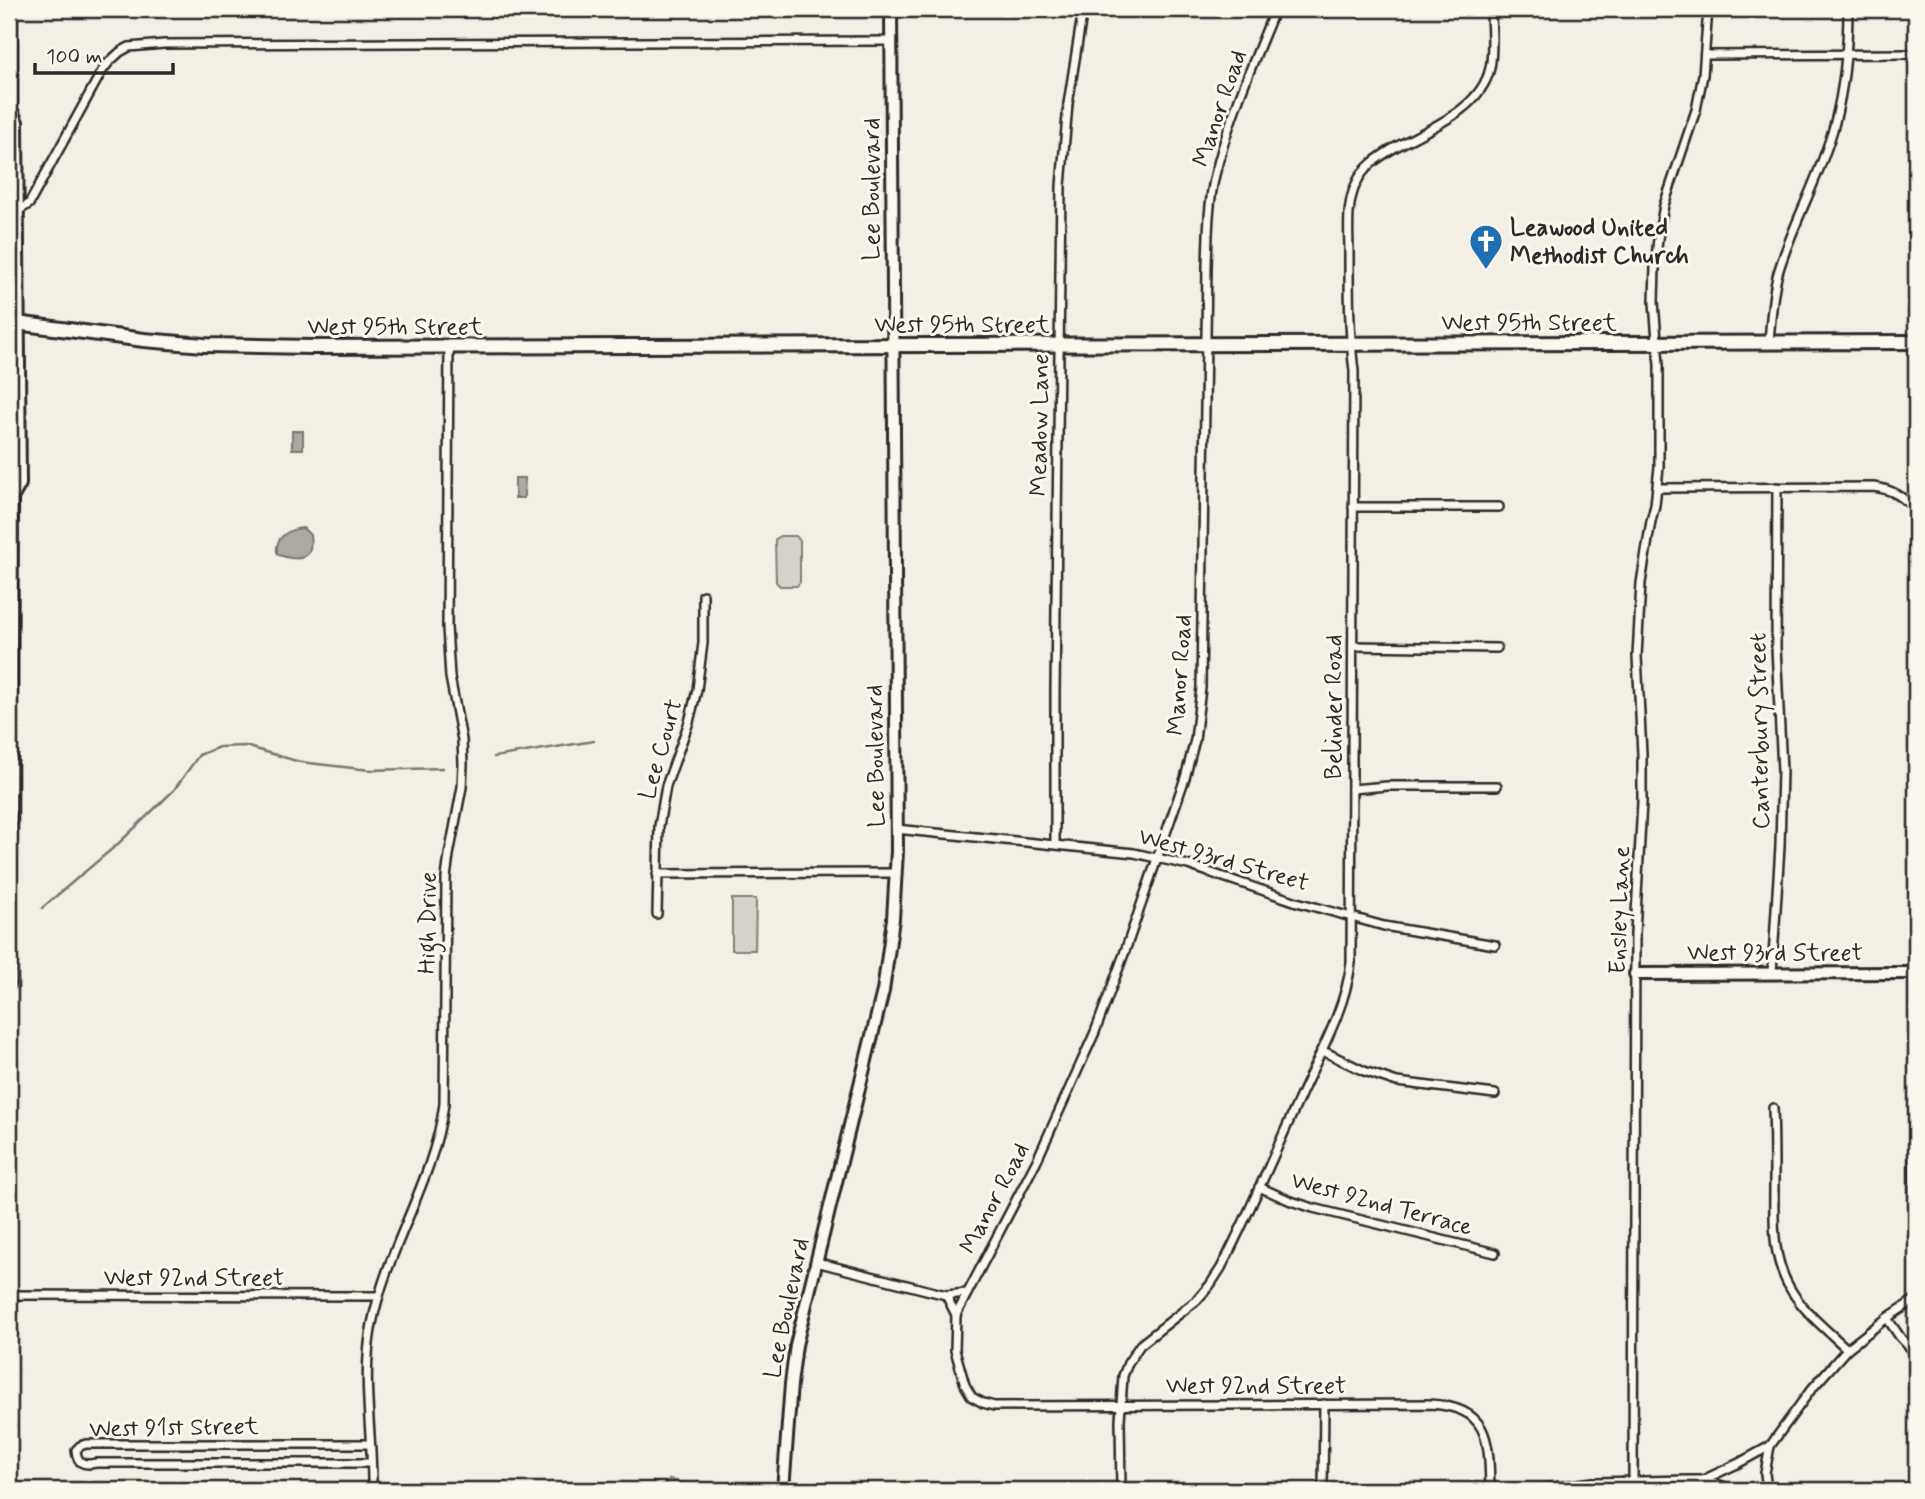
<svg xmlns="http://www.w3.org/2000/svg" width="1925" height="1499" font-family="Mynerve,sans-serif">
<defs>
<pattern id="forest-firs" width="22" height="20" patternUnits="userSpaceOnUse" patternTransform="scale(1.75)"><rect width="22" height="20" fill="#d5d2c9"/><path d="M5 1l3.5 6h-7zM16 11l3.5 6h-7z" fill="#b7b4ad"/></pattern>
</defs>
<rect width="100%" height="100%" fill="#f3efe4"/>
<filter id="ink" filterUnits="userSpaceOnUse"><feTurbulence type="fractalNoise" baseFrequency=".0143" numOctaves="2"/><feDisplacementMap in="SourceGraphic" scale="14" xChannelSelector="R" yChannelSelector="G"/><feConvolveMatrix kernelMatrix="1 2 1 2 8 2 1 2 1" color-interpolation-filters="sRGB"/></filter>
<g filter="url(#ink)">
<g fill="#d5d2c9" stroke="#807e7a" stroke-width="2">
<polygon points="780,536 796,536 800,541 800,582 797,586 780,586 776,582 775,540"/>
<polygon points="732,899 756,899 755,950 732,950"/>
</g>
<polygon fill="url(#forest-firs)" stroke="#807e7a" stroke-width="2" points="670,1479 698,1489 699,1490 657,1490"/>
<g fill="#aca9a2" stroke="#787772" stroke-width="2">
<rect x="292" y="431" width="11" height="18"/>
<polygon points="515,478 525,478 524,498 515,498"/>
<path d="M303,528L310,535C314,560 299,562 279,555L277,552C275,537 289,529 303,528Z"/>
</g>
<g fill="none" stroke-linecap="round" stroke-linejoin="round">
<g stroke="#787772" stroke-width="2.5">
<polyline points="494,757 594,741"/>
<polyline points="42,908 119,843 174,790 199,755 219,747 245,746 300,762 370,770 443,768"/>
</g>
<defs>
<g id="street">
<path d="M1275,9C1253,63 1229,118 1215,175C1208,205 1208,236 1207,266L1201,688L1195,740L1185,778L1124,954L1095,1032L1037,1160L956,1315L955,1350L965,1385L972,1397L983,1403L994,1406L1429,1404C1490,1407 1489,1440 1490,1490"/>
<polyline points="1705,55 1916,54"/>
<polyline points="9,211 18,211 29,204 102,71 109,62 120,52 129,47 164,44 891,41"/>
<path d="M1769,342C1771,319 1772,295 1778,273C1793,223 1820,177 1834,126C1844,88 1848,49 1848,9"/>
<path d="M1657,488L1873,487C1892,489 1904,497 1916,511"/>
<polyline points="1353,507 1499,507"/>
<polyline points="1353,646 1497,648"/>
<polyline points="1352,789 1387,786 1497,786"/>
<polyline points="896,829 1134,853 1188,865 1297,902 1384,926 1495,945"/>
<polyline points="1055,844 1055,692 1061,186 1068,104 1083,9"/>
<polyline points="657,874 896,873"/>
<polyline points="657,914 659,826 666,786 689,722 697,690 703,643 703,595"/>
<polyline points="1772,973 1780,846 1782,771 1776,647 1777,487"/>
<polyline points="1321,1050 1364,1071 1397,1082 1495,1094"/>
<path d="M1773,1108C1774,1134 1774,1159 1774,1184C1774,1221 1771,1257 1791,1290C1805,1313 1827,1330 1847,1349"/>
<polyline points="1914,1115 1914,1180 1916,1212"/>
<polyline points="1259,1187 1291,1201 1313,1208 1495,1253"/>
<polyline points="816,1262 946,1295 967,1293"/>
<polyline points="9,1295 379,1296"/>
<polyline points="946,1295 956,1315"/>
<polyline points="1887,1318 1900,1337 1916,1354"/>
<path d="M370,1444H86L80,1446L76,1450C77,1463 83,1466 96,1463H371"/>
<polyline points="1703,1480 1737,1464 1770,1446 1810,1391 1847,1349 1887,1318 1916,1299"/>
<polyline points="1633,1481 1635,933 1642,802 1642,754 1637,656 1641,583 1651,521 1655,505 1659,467 1659,365 1654,302 1655,266 1658,239 1664,205 1696,110 1703,75 1708,9"/>
<path d="M372,1490C373,1435 361,1379 372,1324C387,1247 434,1181 444,1104L446,878L449,855L462,787L463,764L462,740L450,677L447,627L449,347"/>
<path d="M1121,1490L1120,1420L1123,1376L1128,1363L1140,1345L1197,1300L1210,1285L1221,1268C1250,1212 1274,1154 1300,1097C1319,1054 1345,1011 1351,963L1354,371C1349,332 1349,293 1349,253C1349,231 1346,205 1356,184C1363,167 1379,157 1394,148C1428,129 1481,110 1490,68C1494,49 1491,28 1491,9"/>
<polyline points="1323,1490 1324,1404"/>
<polyline points="1532,1490 1593,1482 1689,1480 1703,1480 1736,1490"/>
<polyline points="1767,1490 1765,1473 1770,1446"/>
</g>
<g id="secondary">
<polyline points="11,9 11,109 17,122 20,484 12,498"/>
<polyline points="9,491 12,498 9,985"/>
<polyline points="1635,974 1916,973"/>
<polyline points="783,1490 791,1384 796,1345 883,991 893,919 897,851 891,9"/>
</g>
<polyline id="primary" points="9,322 144,340 204,345 312,347 1916,342"/>
</defs>
<use href="#street" stroke="#2b2b2b" stroke-width="12"/>
<use href="#secondary" stroke="#2b2b2b" stroke-width="16"/>
<use href="#primary" stroke="#2b2b2b" stroke-width="18"/>
<use href="#street" stroke="#fbf7ec" stroke-width="7"/>
<use href="#secondary" stroke="#fbf7ec" stroke-width="10"/>
<use href="#primary" stroke="#fbf7ec" stroke-width="12"/>
</g>
</g>
<defs>
<symbol id="church-pin" viewBox="-11 -11 22 30"><path d="M0 17L-7.5 6A9.5 9.5 0 1 1 7.5 6Z" fill="#1f6fb2" stroke="#fbf7ec"/><path d="M-1.2-6h2.4v3.5h3.3v2.4h-3.3V6h-2.4V-.1h-3.3v-2.4h3.3Z" fill="#fff"/></symbol>
</defs>
<g fill-rule="evenodd">
<use href="#church-pin" x="1467" y="222" width="38" height="52"/>
</g>
<g text-anchor="middle" stroke-width="6" stroke-linejoin="round" paint-order="stroke">
<g font-size="24" fill="#2b2b2b" stroke="#fbf7ec">
<text transform="translate(1219 108) rotate(-71)" y="8">Manor Road</text>
<text transform="translate(871 189) rotate(-90)" y="8">Lee Boulevard</text>
<text x="1529" y="330">West 95th Street</text>
<text x="962" y="332">West 95th Street</text>
<text x="395" y="334">West 95th Street</text>
<text transform="translate(1039 425) rotate(-89)" y="8">Meadow Lane</text>
<text transform="translate(1179 675) rotate(-86)" y="8">Manor Road</text>
<text transform="translate(1333 707) rotate(-90)" y="8">Belinder Road</text>
<text transform="translate(1759 731) rotate(-91)" y="8">Canterbury Street</text>
<text transform="translate(660 749) rotate(-74)" y="8">Lee Court</text>
<text transform="translate(875 756) rotate(-91)" y="8">Lee Boulevard</text>
<text transform="translate(1224 859) rotate(16)" y="8">West 93rd Street</text>
<text transform="translate(1619 910) rotate(-88)" y="8">Ensley Lane</text>
<text transform="translate(427 923) rotate(-89)" y="8">High Drive</text>
<text x="1775" y="960">West 93rd Street</text>
<text transform="translate(994 1198) rotate(-62)" y="8">Manor Road</text>
<text transform="translate(1382 1203) rotate(15)" y="8">West 92nd Terrace</text>
<text x="194" y="1285">West 92nd Street</text>
<text transform="translate(786 1308) rotate(-78)" y="8">Lee Boulevard</text>
<text x="1256" y="1393">West 92nd Street</text>
<text transform="translate(174 1427) rotate(-1)" y="8">West 91st Street</text>
</g>
<g font-size="24" font-weight="bold" fill="#2b2b2b" stroke="#fbf7ec" text-anchor="start">
<text x="1510" y="235">Leawood United<tspan x="1510" dy="28">Methodist Church</tspan></text>
</g>
</g>
<rect width="1925" height="1499" fill="none" stroke="#fbf7ec" stroke-width="35"/>
<rect x="18" y="18" width="1890" height="1464" fill="none" stroke="#2b2b2b" stroke-width="2.5" filter="url(#ink)"/>
<path d="M35 63v10h138v-10" fill="none" stroke="#2b2b2b" stroke-width="3.5"/>
<text x="46" y="63" font-size="21" fill="#2b2b2b" stroke="#fbf7ec" stroke-width="5" paint-order="stroke">100 m</text>
</svg>
